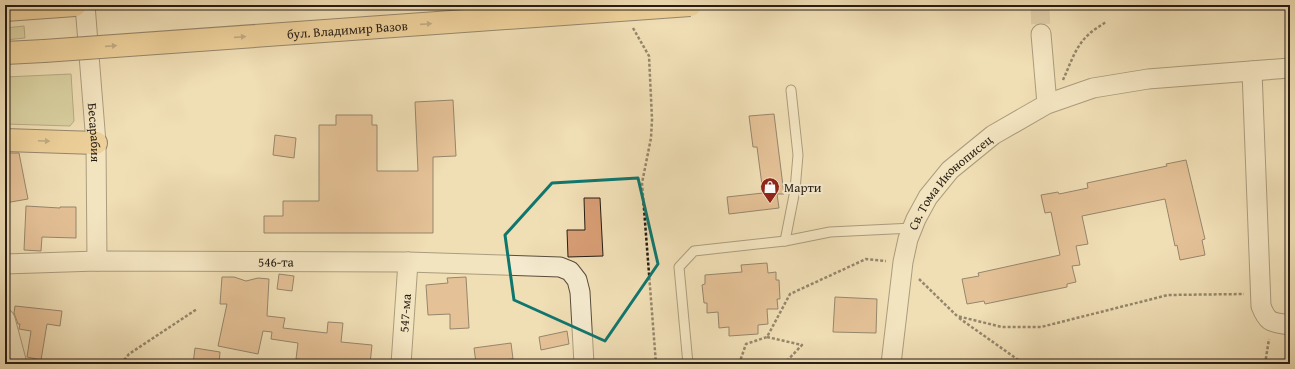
<svg xmlns="http://www.w3.org/2000/svg" width="1295" height="369" font-family="'Gentium Book Plus',serif">
<rect width="100%" height="100%" fill="#f0deb5"/>
<filter id="stains"><feTurbulence type="fractalNoise" baseFrequency=".005" numOctaves="4"/><feColorMatrix values="0 0 0 0 .2 0 0 0 0 .09 0 0 0 0 .02 0 0 0 .5 -.17"/></filter>
<radialGradient id="worn" r=".72"><stop offset=".6" stop-color="#630" stop-opacity="0"/><stop offset="1" stop-color="#630" stop-opacity=".3"/></radialGradient>
<g fill="#bec08a" stroke="#726e4f">
<polygon points="24,26 25,38 5,40 5,28"/>
<polygon points="71,74 74,121 70,126 5,124 5,77"/>
</g>
<g fill="#d79d74" stroke="#261d14">
<polygon points="453,100 456,156 433,157 433,233 264,233 264,216 283,216 283,201 319,201 319,125 336,125 336,115 372,115 372,125 377,125 377,171 418,171 415,102"/>
<polygon points="774,114 784,194 777,194 779,208 729,214 727,197 763,193 757,147 753,147 749,116"/>
<polygon points="275,135 296,138 294,158 273,155"/>
<polygon points="11,153 19,153 28,199 5,203 5,154"/>
<polygon points="1186,160 1205,239 1202,240 1205,255 1180,260 1177,245 1175,246 1165,199 1082,216 1088,244 1076,246 1080,265 1072,266 1076,282 1067,284 1067,287 985,304 984,301 967,304 962,279 979,276 978,273 1060,255 1051,212 1045,213 1041,195 1058,192 1059,194 1088,188 1087,183 1167,166 1166,164"/>
<polygon points="584,198 600,198 603,256 568,257 567,230 585,230"/>
<polygon points="26,206 60,208 60,207 76,207 76,238 42,237 41,251 24,250"/>
<polygon points="767,263 768,273 776,272 776,280 779,280 780,299 777,299 778,309 767,309 768,324 758,325 758,334 729,336 729,327 719,328 718,312 707,313 707,303 704,303 702,285 705,284 705,275 742,272 741,265"/>
<polygon points="279,274 294,276 292,291 277,289"/>
<polygon points="222,277 234,277 246,281 258,278 269,279 267,316 285,318 283,328 327,333 328,322 343,323 341,342 372,345 370,364 339,361 339,364 296,359 298,343 271,339 272,332 263,331 258,354 218,346 227,304 220,304"/>
<polygon points="466,277 469,328 450,329 450,314 428,315 426,285 448,283 447,278"/>
<polygon points="835,297 877,299 876,333 833,332"/>
<polygon points="15,306 62,311 60,326 47,324 41,360 27,357 31,331 19,329 20,324 18,324 14,313"/>
<polygon points="567,331 569,344 541,350 539,337"/>
<polygon points="511,343 513,359 476,363 474,348"/>
<polygon points="195,348 220,352 219,364 193,364"/>
</g>
<g fill="none" stroke-linecap="round" stroke-linejoin="round">
<polyline stroke="#c8b795" stroke-width="19" stroke-dasharray="19 10" stroke-linecap="butt" points="1040,5 1041,34"/>
<defs>
<g id="service">
<polyline points="785,241 795,190 798,155 791,90"/>
<polyline points="688,364 679,267 694,251 785,241 830,232 913,228"/>
</g>
<g id="minor">
<path id="s1" d="M85,5L96,143L97,261"/>
<polyline points="1041,34 1047,104"/>
<path d="M1252,71L1261,306C1268,324 1272,322 1290,325"/>
<path id="s2" d="M5,264L97,261L408,262L560,267L570,271L577,280L580,292L584,364"/>
<polyline points="5,319 17,364"/>
<path id="s3" d="M401,364L408,262"/>
<path id="s4" d="M891,364L903,262L908,239L916,219L928,197L950,170L993,135L1047,104L1093,88L1148,79L1290,68"/>
</g>
<g id="primary">
<polyline points="5,10 75,5"/>
<polyline points="5,53 44,51"/>
<polyline points="5,140 96,143"/>
</g>
</defs>
<use href="#service" stroke="#584d3c" stroke-width="11"/>
<use href="#minor" stroke="#584d3c" stroke-width="21"/>
<use href="#primary" stroke="#261d14" stroke-width="24"/>
<g stroke="#261d14" stroke-width="2.5" stroke-dasharray="3 2" stroke-linecap="butt">
<polyline points="633,28 649,56 652,119 651,138 642,183 656,364"/>
<path d="M1063,80C1070,65 1075,47 1088,35C1093,30 1100,26 1106,22"/>
<polyline points="919,279 957,316 1002,327 1041,327 1168,295 1244,294"/>
<polyline points="959,318 1024,364"/>
<polyline points="767,337 802,345 784,364"/>
<polyline points="121,364 129,354 197,309"/>
<polyline points="739,364 746,344 767,337 790,294 866,259 886,261"/>
<polyline points="1265,364 1269,339"/>
</g>
<use href="#service" stroke="#f5eacf" stroke-width="9"/>
<use href="#minor" stroke="#f5eacf" stroke-width="19"/>
<use href="#primary" stroke="#e8bf7a" stroke-width="22"/>
<defs>
<g id="primary-bridge">
<path id="s5" d="M44,51L690,5"/>
</g>
</defs>
<use href="#primary-bridge" stroke="#261d14" stroke-width="24" stroke-linecap="butt"/>
<use href="#primary-bridge" stroke="#e8bf7a" stroke-width="22"/>
</g>
<defs><path id="oneway-solid" d="M-6-.8H1V-3.2L6.5 0L1 3.2V.8H-6Z"/></defs>
<g fill="#876e47">
<use href="#oneway-solid" transform="translate(426 24) rotate(-4)"/>
<use href="#oneway-solid" transform="translate(240 37) rotate(-4)"/>
<use href="#oneway-solid" transform="translate(111 46) rotate(-4)"/>
<use href="#oneway-solid" transform="translate(44 141) rotate(2)"/>
</g>
<path d="M0 0H1295V369H0ZM638,178L658,264L605,341L514,300L505,235L552,183Z" fill="#f0deb5" fill-opacity=".55" fill-rule="evenodd"/>
<path fill="none" stroke="#0f766e" stroke-width="3" stroke-linejoin="round" d="M638,178L658,264L605,341L514,300L505,235L552,183Z"/>
<defs>
<symbol id="shop-pin" viewBox="-11 -11 22 30"><path d="M0 17L-7.5 6A9.5 9.5 0 1 1 7.5 6Z" fill="#8f2418" stroke="#f5eacf"/><path d="M-5-2.5h2.3a2.7 3.5 0 0 1 5.4 0H5L5.5 6h-11ZM-1.5-2.5h3a1.5 2.3 0 0 0-3 0Z" fill="#fff"/></symbol>
</defs>
<g fill-rule="evenodd">
<use href="#shop-pin" x="759" y="176" width="22" height="30"/>
</g>
<g text-anchor="middle" stroke-width="4" stroke-linejoin="round" paint-order="stroke">
<g font-size="13" fill="#261d14" stroke="#f5eacf">
<text dy="5" stroke="none"><textPath href="#s5" startOffset="304">бул. Владимир Вазов</textPath></text>
<text dy="5" stroke="none"><textPath href="#s1" startOffset="128">Бесарабия</textPath></text>
<text dy="5" stroke="none"><textPath href="#s4" startOffset="198">Св. Тома Иконописец</textPath></text>
<text dy="5" stroke="none"><textPath href="#s2" startOffset="271">546-та</textPath></text>
<text dy="5" stroke="none"><textPath href="#s3" startOffset="51">547-ма</textPath></text>
</g>
<g font-size="13" fill="#261d14" stroke="#f5eacf" text-anchor="start">
<text x="784" y="192">Марти</text>
</g>
</g>
<rect width="1295" height="369" fill="none" stroke="#f0deb5" stroke-width="20"/>
<rect x="6" y="6" width="1283" height="357" fill="none" stroke="#261d14" stroke-width="2"/>
<rect x="10" y="10" width="1275" height="349" fill="none" stroke="#261d14"/>
<rect width="100%" height="100%" filter="url(#stains)"/>
<rect width="100%" height="100%" fill="url(#worn)"/>
</svg>
